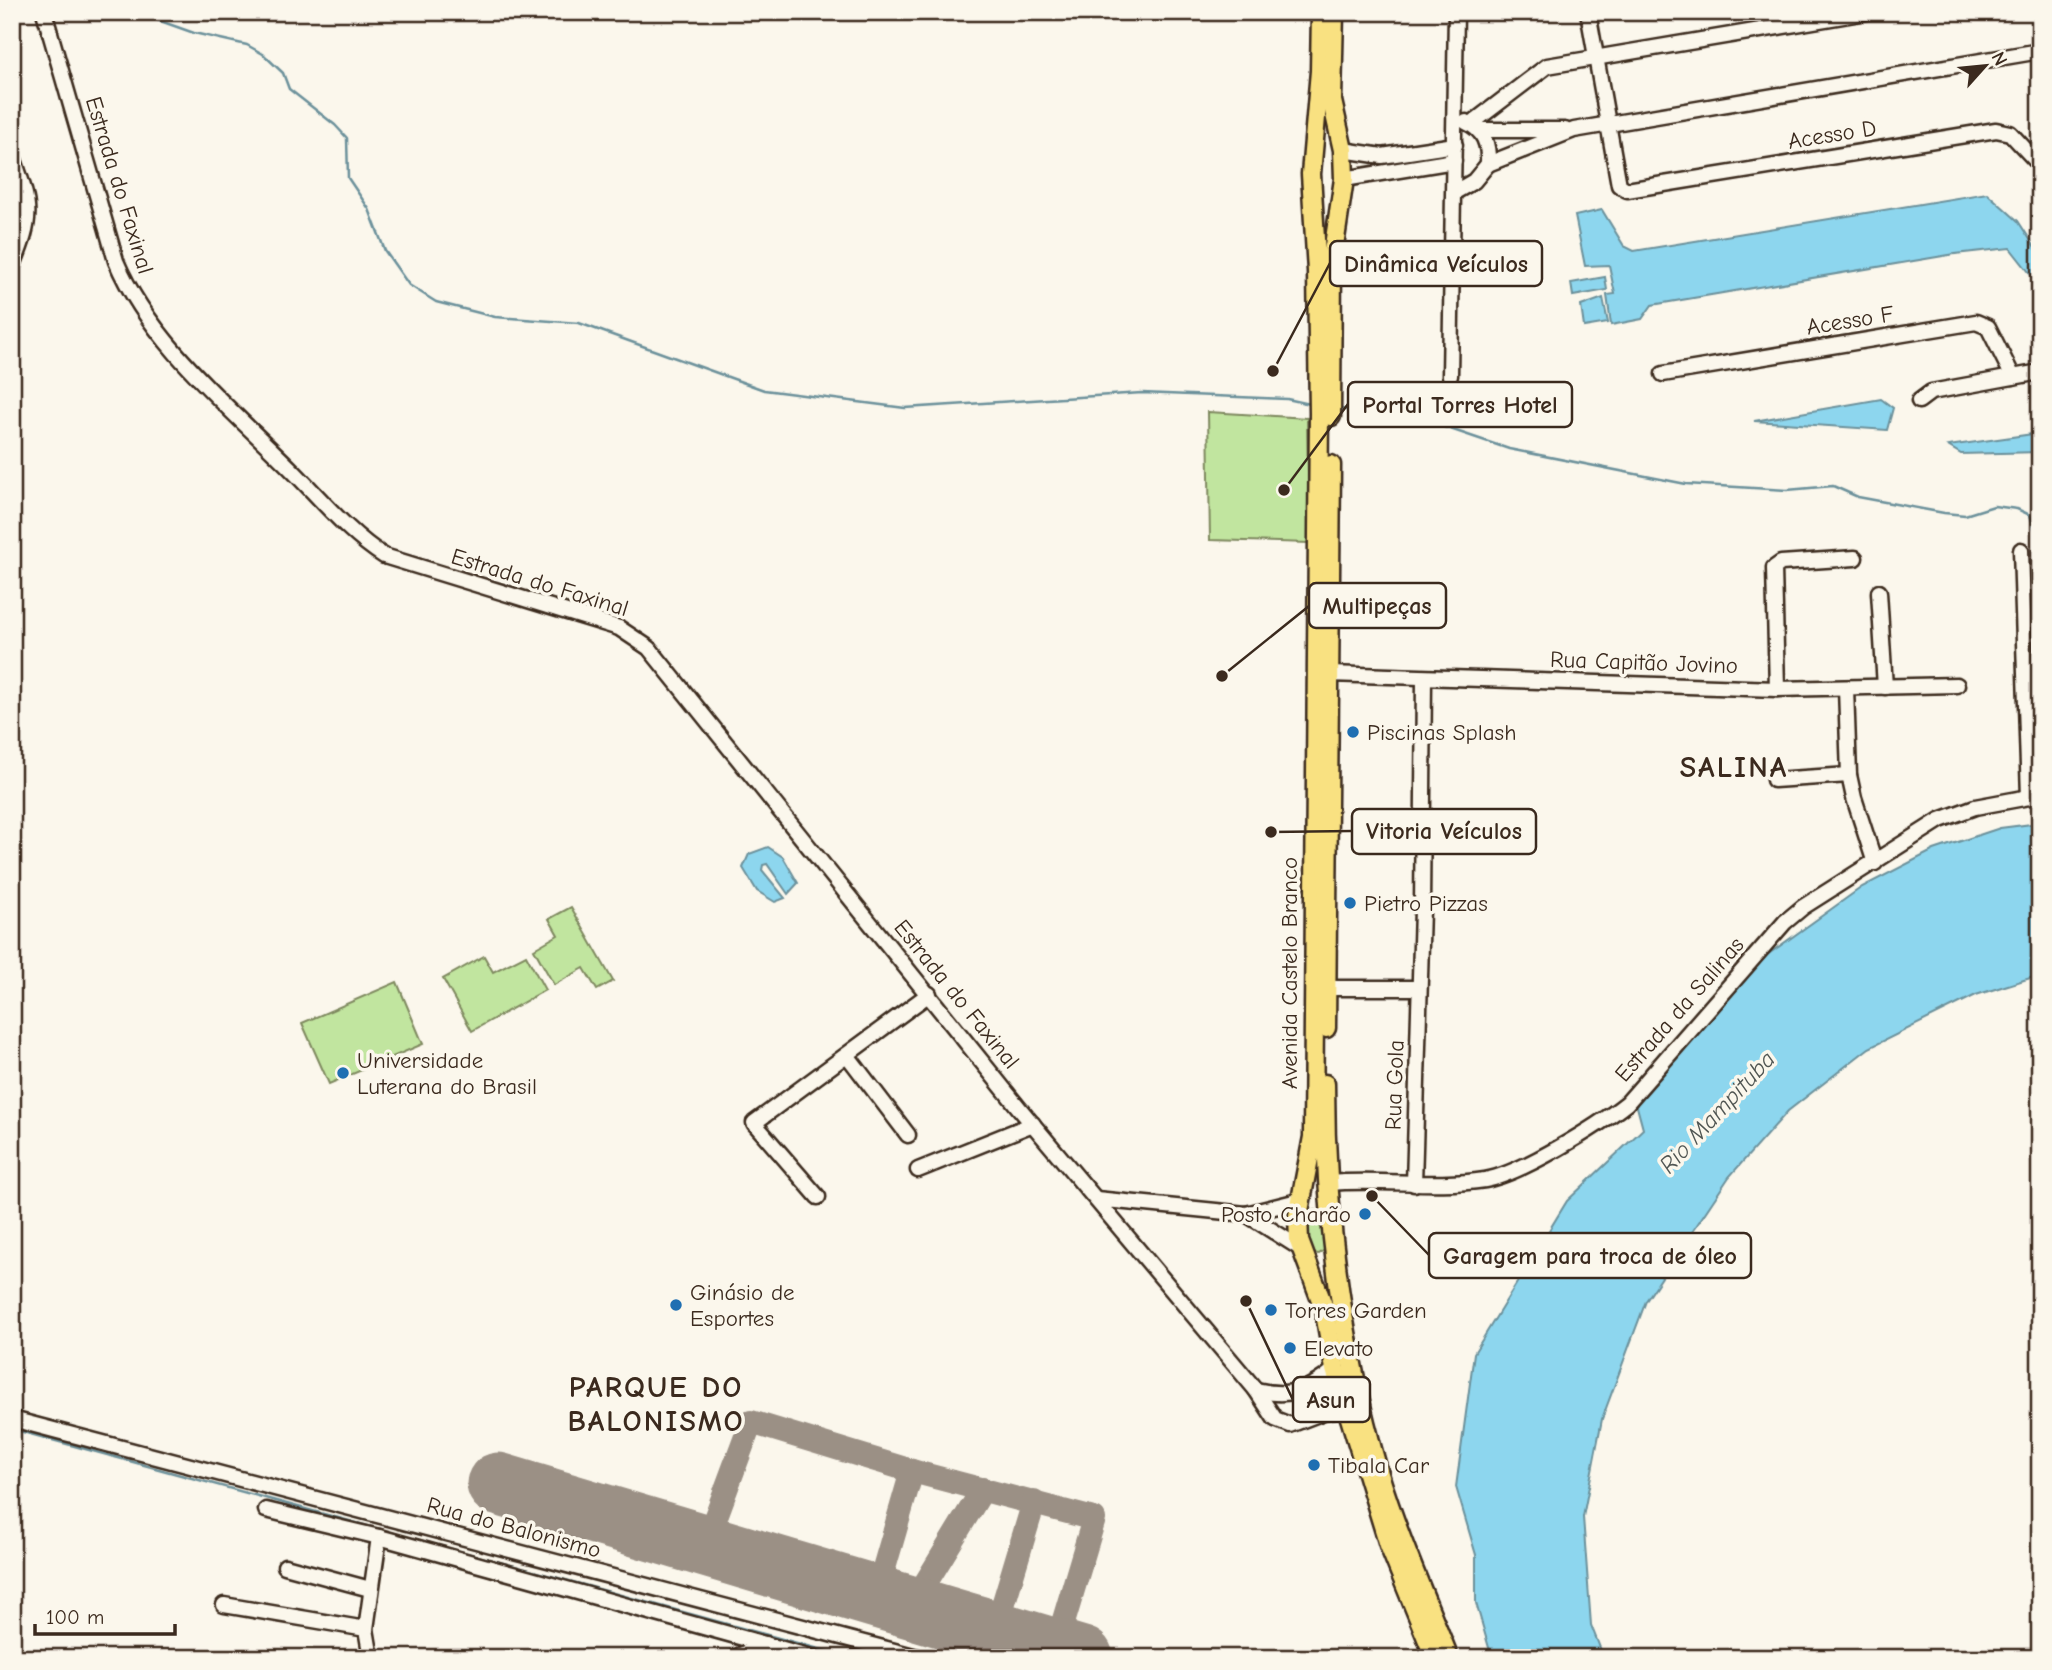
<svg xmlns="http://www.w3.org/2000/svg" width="2052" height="1670" font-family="'Comic Neue',sans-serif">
<rect width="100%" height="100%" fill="#fbf7ec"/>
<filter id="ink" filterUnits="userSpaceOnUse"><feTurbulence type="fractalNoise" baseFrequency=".0143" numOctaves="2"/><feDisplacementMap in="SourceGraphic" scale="14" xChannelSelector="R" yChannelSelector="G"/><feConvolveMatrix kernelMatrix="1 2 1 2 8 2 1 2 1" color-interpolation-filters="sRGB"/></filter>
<g filter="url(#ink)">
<g fill="#c1e59f" stroke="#7e885e" stroke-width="2">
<polygon points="1208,412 1307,418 1309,543 1210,540"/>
<polygon points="571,907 613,981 597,990 584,968 554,985 534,949 558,935 549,919"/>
<polygon points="526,955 545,990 472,1031 443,979 484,956 493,972"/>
<polygon points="397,982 423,1044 329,1084 302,1023"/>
<polygon points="1316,1210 1325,1219 1327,1248 1319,1254 1312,1253 1307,1239 1307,1213"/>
</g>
<g fill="#8dd6ee" stroke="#6c919b" stroke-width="2">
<polygon points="1987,193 2018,221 2040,255 2040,286 2010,248 1955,254 1652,305 1642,319 1611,325 1607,295 1615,294 1609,265 1585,266 1575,216 1602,210 1624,246 1634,251"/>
<polygon points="1605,277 1607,290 1573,296 1571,283"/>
<polygon points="1603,298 1608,323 1584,327 1581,306"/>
<polygon points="1881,399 1893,408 1887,430 1754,421"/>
<polygon points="2040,433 2040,452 1961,454 1948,446"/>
<polygon points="2040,823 2040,975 1976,995 1869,1048 1788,1111 1729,1177 1646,1301 1602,1419 1583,1517 1591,1625 1604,1658 1492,1658 1476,1603 1476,1555 1456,1487 1474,1353 1567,1201 1643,1129 1636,1103 1763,958 1862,887 1934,850 2000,828"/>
<polygon points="768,847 783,857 798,883 788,894 767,864 763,865 762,870 785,898 775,902 757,891 743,868 749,854"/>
</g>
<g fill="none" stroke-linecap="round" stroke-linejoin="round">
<g stroke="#6c919b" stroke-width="2.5">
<polyline points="135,12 194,33 247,45 263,54 283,73 289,89 335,125 347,138 348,178 369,209 385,251 409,285 436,302 495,317 579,323 764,390 905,408 1142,393 1287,399 1310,404"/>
<polyline points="1339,409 1412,416 1509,449 1686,484 1787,490 1833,486 1858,497 1944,513 1965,515 1994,506 2017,509 2030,515 2040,544"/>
<polyline points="12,1429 852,1658"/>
</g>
<g stroke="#9b9085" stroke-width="24">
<polyline points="705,1546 751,1422 912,1471 1094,1519 1055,1650"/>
<polyline points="876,1596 912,1471"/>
<polyline points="911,1607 983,1489"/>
<polyline points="995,1632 1034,1502"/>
</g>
<polyline stroke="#9b9085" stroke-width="63" points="498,1484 1082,1658"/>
<defs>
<g id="minor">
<path d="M44,12L116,261C150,342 229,407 291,469C320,498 349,534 384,556L619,628L649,648L1019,1108L1256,1390L1275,1419L1290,1425L1324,1412L1346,1408"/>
<polyline points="1588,12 1619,185 1627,190 1996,130 2010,133 2040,165"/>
<polyline points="1471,124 1547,66 1867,12"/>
<polyline points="1480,130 1565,130"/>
<polyline points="1343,150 1382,156 1455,145"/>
<path d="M12,154C31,208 34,214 12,268"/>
<polyline points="1488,164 1574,130 2040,51"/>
<polyline points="1344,179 1454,161"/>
<path d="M1455,192L1474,181L1488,164C1489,144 1484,130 1466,122"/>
<polyline points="1663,374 1976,322 1988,327 2013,377"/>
<polyline points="1450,376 1456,12"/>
<polyline points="1919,401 1931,392 2040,372"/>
<polyline points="2021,550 2029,797"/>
<polyline points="1879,592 1885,687"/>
<polyline points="1329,674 1777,689 1957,685"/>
<polyline points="1846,688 1849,775 1854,798 1875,863"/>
<polyline points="1777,689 1774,568 1781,563 1855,558"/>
<polyline points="1774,780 1849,775"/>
<polyline points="1326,988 1419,988"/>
<polyline points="847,1055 908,1135"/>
<polyline points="918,1170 1033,1124"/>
<path d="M1329,1183C1381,1178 1433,1188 1485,1180C1521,1174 1598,1126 1627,1103L1785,922L1803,907L1940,820L1975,807L2040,795"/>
<polyline points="1414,1184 1422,909 1424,678"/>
<polyline points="818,1197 754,1123 929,994"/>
<polyline points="1096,1199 1246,1214 1302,1200"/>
<polyline points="1246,1214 1300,1248"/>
<path d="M1256,1390C1289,1398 1310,1391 1335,1369"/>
<polyline points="12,1419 921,1658"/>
<polyline points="266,1510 379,1537 815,1658"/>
<polyline points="285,1566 370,1589"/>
<polyline points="224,1605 366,1629"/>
<polyline points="371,1658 366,1629 379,1537"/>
<polyline points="734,1658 766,1644"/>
</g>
<g id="major">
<polyline points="1321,12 1320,71 1311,174 1317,271 1319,413 1313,1137 1298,1216 1299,1241 1324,1308 1335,1369 1389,1545 1435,1658"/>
<polyline points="1331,416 1332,259 1344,179 1343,150 1332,101 1334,12"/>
<polyline points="1326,1028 1331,465"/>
<path d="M1325,1084C1325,1215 1342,1348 1379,1474C1398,1536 1425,1597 1449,1658"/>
</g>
</defs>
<use href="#minor" stroke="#3b2a1e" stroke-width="19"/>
<use href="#major" stroke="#3b2a1e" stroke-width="23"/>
<use href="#minor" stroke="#fbf7ec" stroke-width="14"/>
<use href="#major" stroke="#f9e181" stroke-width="18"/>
</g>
</g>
<g fill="#1f6fb2" stroke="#fbf7ec" stroke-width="2.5">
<circle cx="1353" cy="732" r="7"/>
<circle cx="1350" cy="903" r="7"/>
<circle cx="343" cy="1073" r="7"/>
<circle cx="1365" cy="1214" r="7"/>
<circle cx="676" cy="1305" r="7"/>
<circle cx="1271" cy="1310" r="7"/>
<circle cx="1290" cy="1348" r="7"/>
<circle cx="1314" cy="1465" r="7"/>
</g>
<g text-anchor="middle" stroke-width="7" stroke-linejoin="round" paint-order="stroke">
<g font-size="23" fill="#3b2a1e" stroke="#fbf7ec">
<text transform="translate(1832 134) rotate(-9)" y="8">Acesso D</text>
<text transform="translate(120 185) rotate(73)" y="8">Estrada do Faxinal</text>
<text transform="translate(1850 320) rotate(-9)" y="8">Acesso F</text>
<text transform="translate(540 582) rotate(17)" y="8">Estrada do Faxinal</text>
<text transform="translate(1644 662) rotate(2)" y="8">Rua Capitão Jovino</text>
<text transform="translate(1289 973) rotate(-90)" y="8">Avenida Castelo Branco</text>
<text transform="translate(957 994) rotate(51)" y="8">Estrada do Faxinal</text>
<text transform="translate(1679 1009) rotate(-49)" y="8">Estrada da Salinas</text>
<text transform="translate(1394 1085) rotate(-88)" y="8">Rua Gola</text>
<text transform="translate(514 1527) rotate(15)" y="8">Rua do Balonismo</text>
</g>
<g font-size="23" fill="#3b2a1e" stroke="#fbf7ec" text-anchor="start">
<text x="1367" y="740">Piscinas Splash</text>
<text x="1364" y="911">Pietro Pizzas</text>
<text x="357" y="1068">Universidade<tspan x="357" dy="26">Luterana do Brasil</tspan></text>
<text x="1351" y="1222" text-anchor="end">Posto Charão</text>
<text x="690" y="1300">Ginásio de<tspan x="690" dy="26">Esportes</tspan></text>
<text x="1285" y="1318">Torres Garden</text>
<text x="1304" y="1356">Elevato</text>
<text x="1328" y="1473">Tibala Car</text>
</g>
<g font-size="24" font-style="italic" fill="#505552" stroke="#fbf7ec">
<text transform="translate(1717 1112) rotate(-47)" y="8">Rio Mampituba</text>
</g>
<g font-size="30" font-weight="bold" letter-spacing="2" fill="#3b2a1e" stroke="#fbf7ec">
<text x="1734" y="777">SALINA</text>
<text x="656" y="1397">PARQUE DO<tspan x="656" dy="34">BALONISMO</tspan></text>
</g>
</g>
<path fill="none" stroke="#3b2a1e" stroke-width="2.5" d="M1273 371L1330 263M1284 490L1348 404M1222 676L1309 606M1271 832L1352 831M1372 1196L1429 1255M1246 1301L1293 1400"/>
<g fill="#3b2a1e" stroke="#fbf7ec" stroke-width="2.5">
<circle cx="1273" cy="371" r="7"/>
<circle cx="1284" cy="490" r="7"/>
<circle cx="1222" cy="676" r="7"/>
<circle cx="1271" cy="832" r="7"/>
<circle cx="1372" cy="1196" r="7"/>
<circle cx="1246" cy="1301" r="7"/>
</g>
<g fill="#fbf7ec" stroke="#3b2a1e" stroke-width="2.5">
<rect x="1330" y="241" width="212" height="45" rx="7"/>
<rect x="1348" y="382" width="224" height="45" rx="7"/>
<rect x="1309" y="583" width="137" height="45" rx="7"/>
<rect x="1352" y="809" width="184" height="45" rx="7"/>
<rect x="1429" y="1233" width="322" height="45" rx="7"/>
<rect x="1293" y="1377" width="77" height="45" rx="7"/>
</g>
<g font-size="24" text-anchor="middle" font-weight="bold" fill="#3b2a1e">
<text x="1436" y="272">Dinâmica Veículos</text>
<text x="1460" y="413">Portal Torres Hotel</text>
<text x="1377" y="614">Multipeças</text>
<text x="1444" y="839">Vitoria Veículos</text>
<text x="1590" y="1264">Garagem para troca de óleo</text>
<text x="1331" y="1408">Asun</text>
</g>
<rect width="2052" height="1670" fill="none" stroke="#fbf7ec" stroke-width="42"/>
<rect x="21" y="21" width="2010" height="1628" fill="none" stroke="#3b2a1e" stroke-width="2.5" filter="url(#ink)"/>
<g transform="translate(1985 66) rotate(63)" stroke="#fbf7ec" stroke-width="5" paint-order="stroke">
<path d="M0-5L12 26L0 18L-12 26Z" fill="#3b2a1e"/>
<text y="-10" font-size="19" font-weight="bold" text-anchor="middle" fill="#3b2a1e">N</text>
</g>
<path d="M35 1624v10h140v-10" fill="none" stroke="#3b2a1e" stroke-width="3.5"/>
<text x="46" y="1624" font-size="21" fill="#3b2a1e" stroke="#fbf7ec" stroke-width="5" paint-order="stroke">100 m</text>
</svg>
